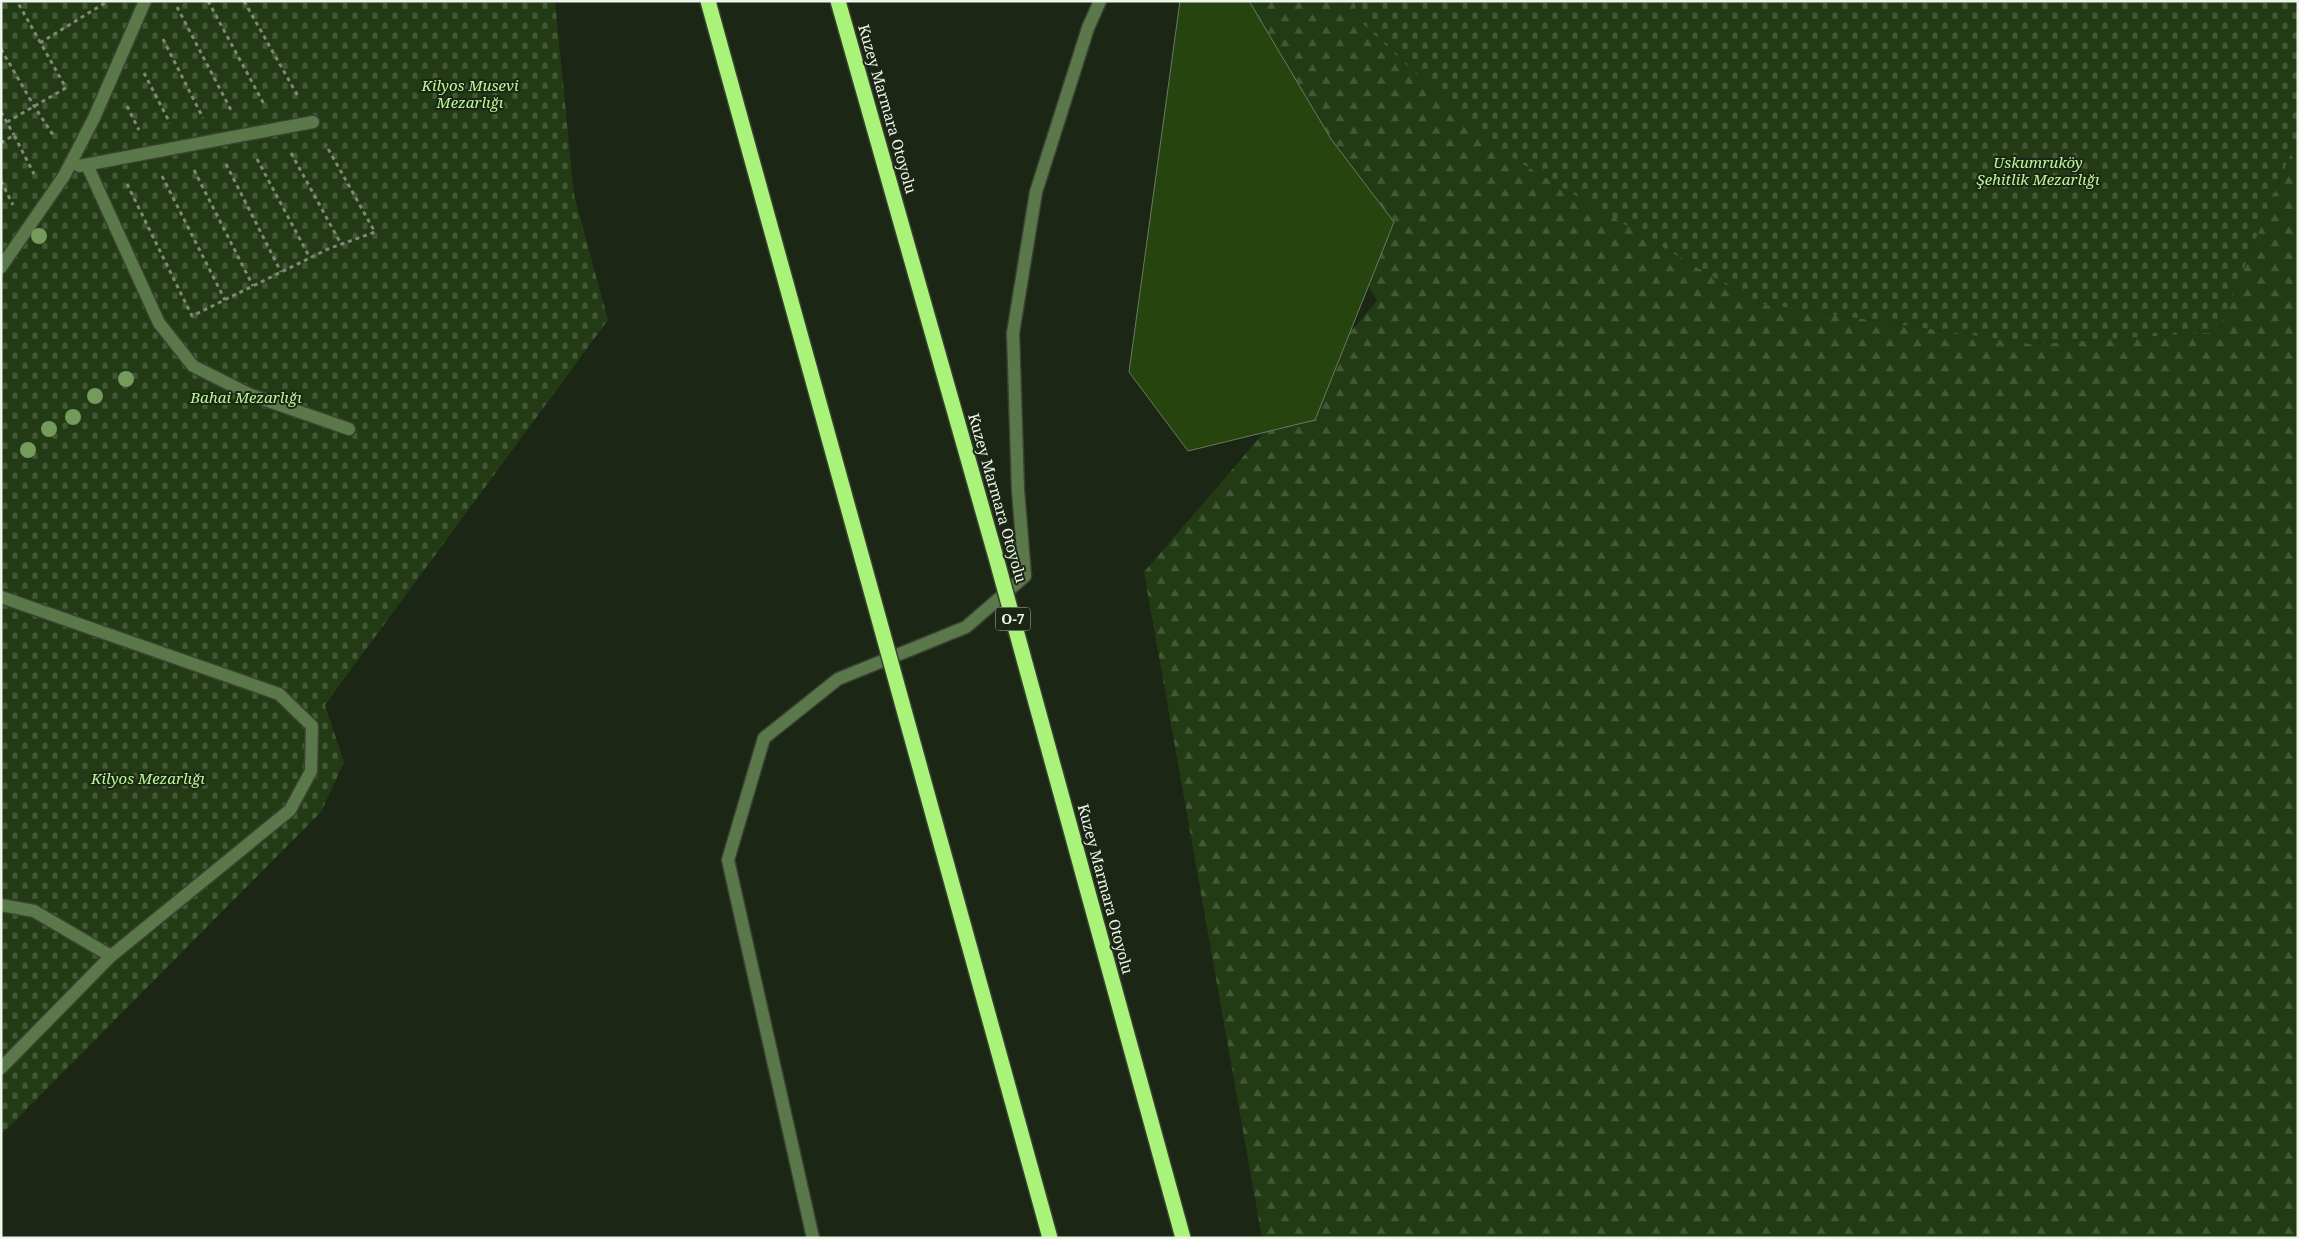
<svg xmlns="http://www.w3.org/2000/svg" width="2299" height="1239" font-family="'Noto Serif',serif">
<defs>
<pattern id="forest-firs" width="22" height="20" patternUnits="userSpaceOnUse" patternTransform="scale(1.25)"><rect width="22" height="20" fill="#233b14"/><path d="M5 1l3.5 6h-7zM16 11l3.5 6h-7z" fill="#435836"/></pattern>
<pattern id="cemetery-stones" width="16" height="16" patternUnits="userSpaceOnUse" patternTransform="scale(1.25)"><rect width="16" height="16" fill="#233b14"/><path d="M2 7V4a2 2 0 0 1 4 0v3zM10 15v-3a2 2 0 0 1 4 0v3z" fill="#435836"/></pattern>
</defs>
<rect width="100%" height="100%" fill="#1b2614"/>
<polygon fill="url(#forest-firs)" points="1217,1 1354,1 1360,21 1757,303 2031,344 2218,332 2298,136 2298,1238 1262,1238 1144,572 1377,301 1227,48"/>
<g fill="url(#cemetery-stones)">
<polygon points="1,1 555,1 574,195 608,320 325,705 344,762 321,812 1,1135"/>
<polygon points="1354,1 2298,1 2298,136 2218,332 2031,344 1757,303 1494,147 1360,21"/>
</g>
<polygon fill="#26450e" stroke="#6c7964" points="1180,1 1249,1 1331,139 1394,222 1315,420 1188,451 1129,372"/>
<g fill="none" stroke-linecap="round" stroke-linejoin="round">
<defs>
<g id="minor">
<polyline points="87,165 159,323 193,366 251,395 349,429"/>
<polyline points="79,166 313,122"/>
<polyline points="1,267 64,176 94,118 145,1"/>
<polyline points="1,597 279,694 312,726 311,771 290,810 111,956"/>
<polyline points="1,905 34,911 111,956 1,1068"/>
<polyline points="813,1238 728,860 764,738 838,679 966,627 1025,576 1018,490 1013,333 1036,192 1088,28 1100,1"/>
</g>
</defs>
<use href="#minor" stroke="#394332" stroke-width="15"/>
<g stroke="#7e8879" stroke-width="3" stroke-dasharray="4 4" stroke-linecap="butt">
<polyline points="208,1 265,106"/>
<polyline points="244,1 299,98"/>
<polyline points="177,7 232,112"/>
<polyline points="163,39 203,118"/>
<polyline points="40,43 108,1"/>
<polyline points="1,49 34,106 55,138"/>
<polyline points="144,73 170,123"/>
<polyline points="127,106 139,130"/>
<polyline points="1,112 14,135"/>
<polyline points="7,122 66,88 17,1"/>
<polyline points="1,143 14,135 34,174"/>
<polyline points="291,153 341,244"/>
<polyline points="257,159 310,258"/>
<polyline points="226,164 281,272"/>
<polyline points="194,170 253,286"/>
<polyline points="162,176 225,300"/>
<polyline points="1,181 13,205"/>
<polyline points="127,184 192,316 328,249 375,232 326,145"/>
</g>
<use href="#minor" stroke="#5b784a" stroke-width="12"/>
<defs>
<g id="highway-bridge">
<polyline points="708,1 1050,1238"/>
<polyline points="838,1 997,561 1183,1238"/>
</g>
</defs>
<use href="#highway-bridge" stroke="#394332" stroke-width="18" stroke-linecap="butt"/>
<use href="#highway-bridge" stroke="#a9f37a" stroke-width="15"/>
</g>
<g fill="#749a5c">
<circle cx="39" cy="236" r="8"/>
<circle cx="126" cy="379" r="8"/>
<circle cx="95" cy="396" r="8"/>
<circle cx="73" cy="417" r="8"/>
<circle cx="49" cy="429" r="8"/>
<circle cx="28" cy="450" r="8"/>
</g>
<g text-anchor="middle" stroke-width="4" stroke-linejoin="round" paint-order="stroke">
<rect fill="#1b2614" stroke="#afb8aa" stroke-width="1" x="995.5" y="607.5" width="35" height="23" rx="4"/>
<g font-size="14" font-weight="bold" fill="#eef6ea">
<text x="1013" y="624">O-7</text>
</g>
<g font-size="15" font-style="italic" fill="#bcf997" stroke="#1b2614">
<text x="470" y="91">Kilyos Musevi<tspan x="470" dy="17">Mezarlığı</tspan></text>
<text x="2038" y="168">Uskumruköy<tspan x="2038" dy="17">Şehitlik Mezarlığı</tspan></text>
<text x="246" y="403">Bahai Mezarlığı</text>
<text x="148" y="784">Kilyos Mezarlığı</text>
</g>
<g font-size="15" fill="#eef6ea" stroke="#1b2614">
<text transform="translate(887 109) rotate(74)" y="5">Kuzey Marmara Otoyolu</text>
<text transform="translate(997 498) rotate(74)" y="5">Kuzey Marmara Otoyolu</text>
<text transform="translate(1105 889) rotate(75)" y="5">Kuzey Marmara Otoyolu</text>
</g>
</g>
<rect width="2299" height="1239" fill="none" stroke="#eef6ea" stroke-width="5"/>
</svg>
